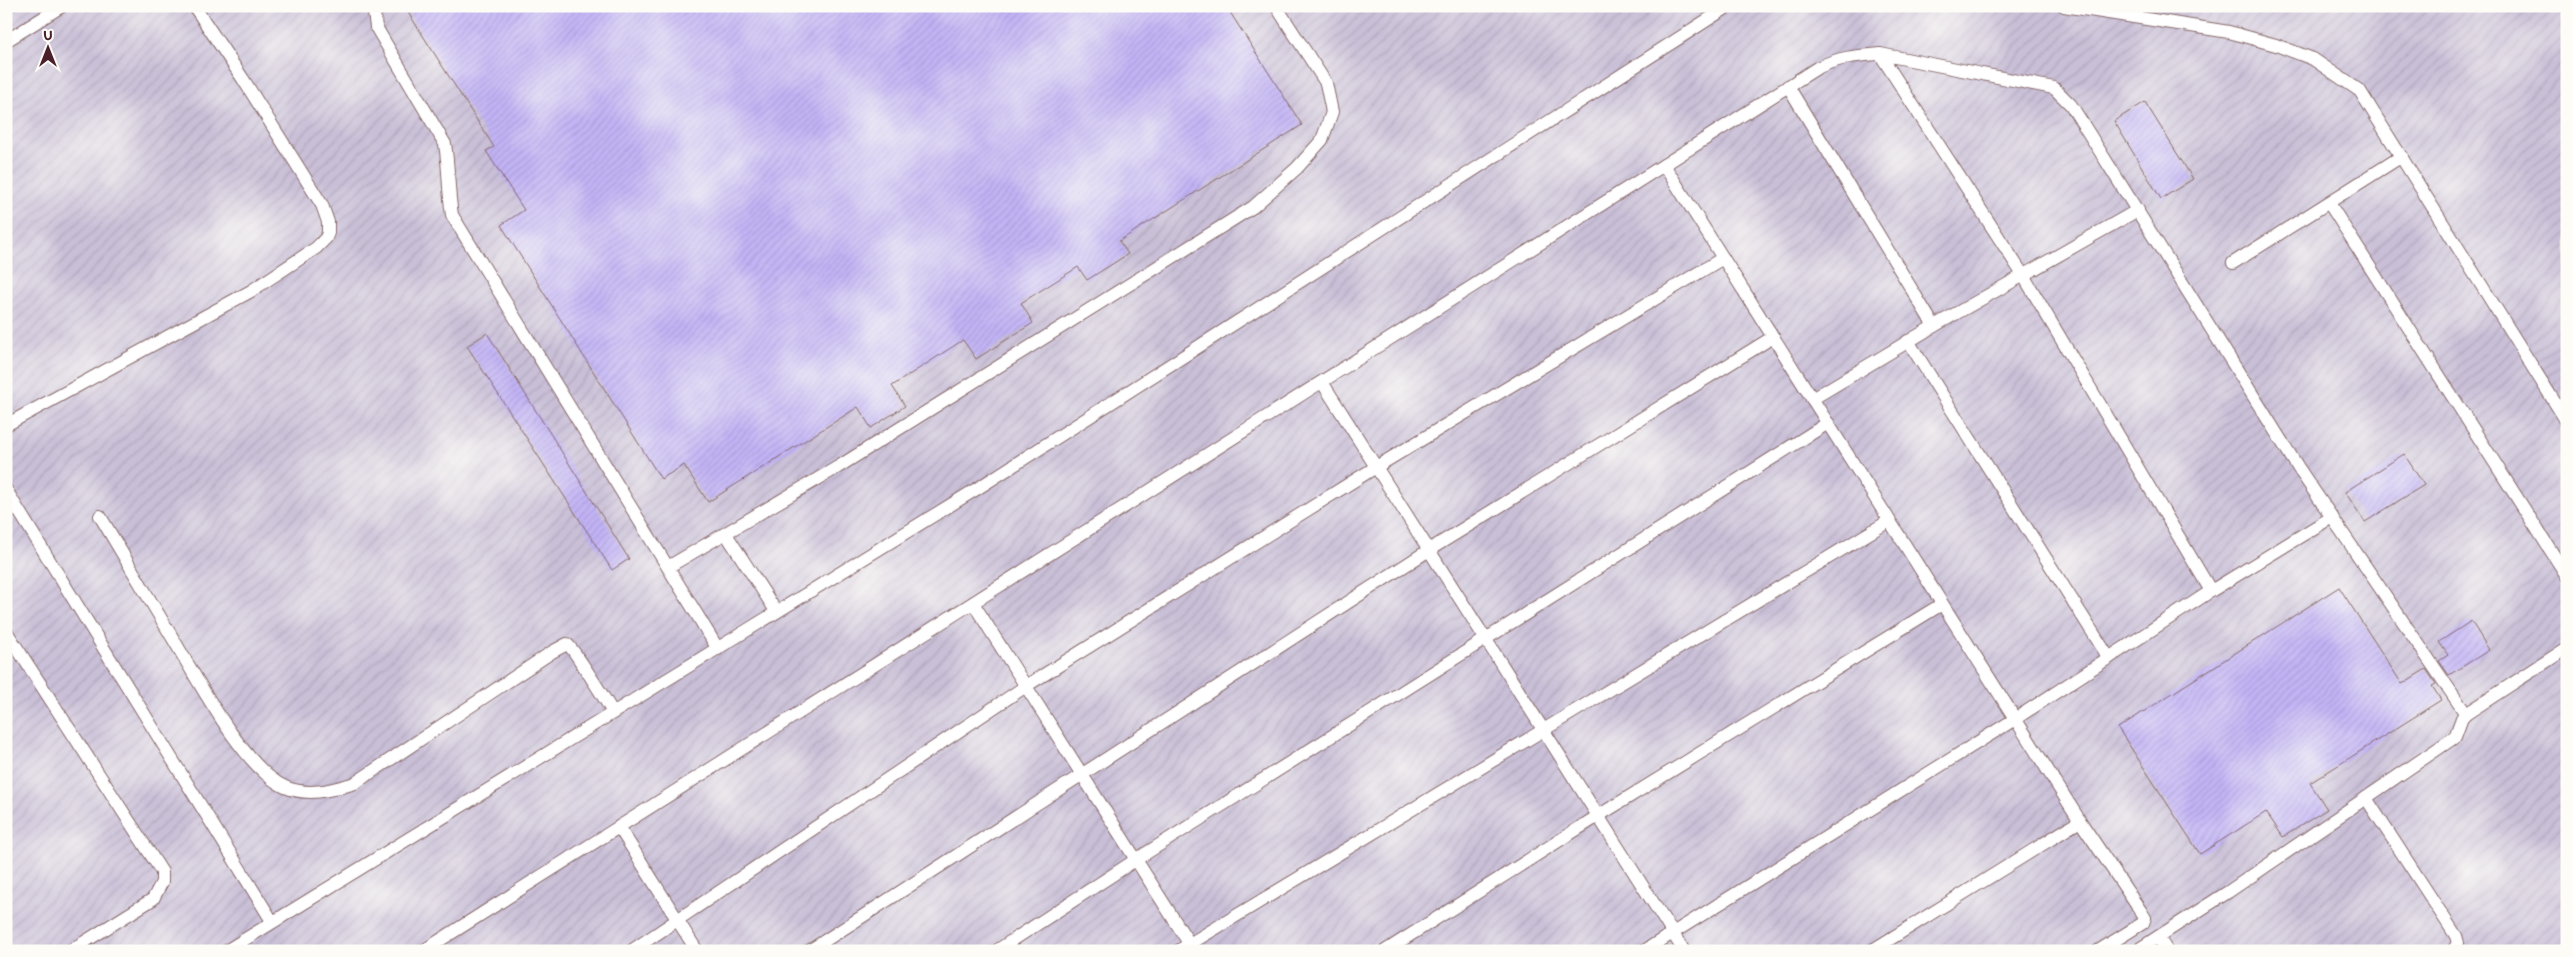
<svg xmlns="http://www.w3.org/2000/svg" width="2573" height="957" font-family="Itim,sans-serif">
<defs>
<pattern id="industrial-furrows" width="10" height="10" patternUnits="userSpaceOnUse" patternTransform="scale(1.25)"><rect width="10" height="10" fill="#c9bfd7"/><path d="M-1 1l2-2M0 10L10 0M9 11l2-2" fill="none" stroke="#aea4b9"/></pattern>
<pattern id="building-hatch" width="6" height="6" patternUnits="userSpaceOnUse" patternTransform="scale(1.25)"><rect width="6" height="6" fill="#c2b4f6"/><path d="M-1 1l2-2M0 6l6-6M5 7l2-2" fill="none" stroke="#a89ad3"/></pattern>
</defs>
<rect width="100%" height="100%" fill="#fdfcf7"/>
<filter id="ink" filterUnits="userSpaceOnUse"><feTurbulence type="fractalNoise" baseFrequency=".02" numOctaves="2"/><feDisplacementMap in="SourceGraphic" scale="10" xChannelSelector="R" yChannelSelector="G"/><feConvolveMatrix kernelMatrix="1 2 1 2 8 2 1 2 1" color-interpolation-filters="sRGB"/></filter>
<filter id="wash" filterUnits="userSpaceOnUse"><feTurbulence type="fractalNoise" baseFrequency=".0096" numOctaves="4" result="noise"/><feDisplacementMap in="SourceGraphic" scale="20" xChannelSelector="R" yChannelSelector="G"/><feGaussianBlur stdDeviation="1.12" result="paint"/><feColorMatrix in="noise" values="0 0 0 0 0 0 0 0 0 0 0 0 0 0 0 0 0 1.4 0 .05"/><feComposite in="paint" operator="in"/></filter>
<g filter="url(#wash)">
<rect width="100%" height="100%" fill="#f5efdc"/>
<rect fill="url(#industrial-furrows)" x="6" y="6" width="2561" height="945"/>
<g id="blocks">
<g fill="url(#building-hatch)">
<polygon points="404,6 1226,6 1302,125 1119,241 1128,254 1087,280 1078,267 1021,303 1033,323 976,359 963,340 892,386 905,406 871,428 858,407 708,502 684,465 661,479 501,225 524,210 486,151 494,147"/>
<polygon points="2145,102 2193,179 2161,199 2114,121"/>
<polygon points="487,333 629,559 612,570 467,346"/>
<polygon points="2404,454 2424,485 2365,522 2345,492"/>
<polygon points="2339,587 2402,684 2426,669 2436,684 2432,686 2441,700 2310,783 2327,809 2283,837 2266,812 2200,854 2118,728"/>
<polygon points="2471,621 2489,650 2449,675 2439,661 2448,655 2439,642"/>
</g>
</g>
</g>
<g filter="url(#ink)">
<use href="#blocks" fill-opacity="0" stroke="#866869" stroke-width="1"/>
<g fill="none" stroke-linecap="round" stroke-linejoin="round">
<defs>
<g id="lane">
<path d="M373,6L376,27L445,144C449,168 448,191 452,215L718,649"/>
<polyline points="2064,6 2229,32 2276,45 2313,59 2360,91 2567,422"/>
<polyline points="6,41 62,6"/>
<polyline points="1880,54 2023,275 2211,591"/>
<polyline points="1788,86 1934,326 1812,399"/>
<polyline points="1664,165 2080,821 2140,910 2145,918 2143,923 2098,951"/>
<polyline points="2329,203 2567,576"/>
<polyline points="2233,263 2402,156"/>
<polyline points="1934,326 2138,210"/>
<polyline points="1908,341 2109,658"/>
<polyline points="1322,382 1684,951"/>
<polyline points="6,425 251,291 316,248 326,238 328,233 328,222 322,205 243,79 194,6"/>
<polyline points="6,490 272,921"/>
<path d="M100,516C124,556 148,596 172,637C195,675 244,769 285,787C309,797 331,790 355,783L552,652L567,644C572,646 606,701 612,711"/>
<polyline points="726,534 776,611"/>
<polyline points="668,567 838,467 1253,207 1297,168 1322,140 1332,112 1326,83 1276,6"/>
<polyline points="973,603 1194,951"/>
<polyline points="6,631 162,872 162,882 153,899 70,951"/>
<polyline points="2366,798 2456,936 2458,943 2453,951"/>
<polyline points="619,827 697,951"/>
<polyline points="2158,937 2167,951"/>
<polyline points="226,951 983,485 1729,6"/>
<path d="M423,951L1817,68C1840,57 1855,56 1880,54L2054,88L2071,105L2299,469L2466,714"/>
<polyline points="631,951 1026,686 1376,467 1723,258"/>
<polyline points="809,951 1429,550 1773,337"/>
<polyline points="996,951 1137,859 1828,423"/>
<polyline points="1178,951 1889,521"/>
<polyline points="1385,951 1598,816 1942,604"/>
<polyline points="1644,951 2015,719 2211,591 2332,517"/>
<polyline points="1871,951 2080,821"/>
<polyline points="2136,951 2228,892 2455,737 2462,718 2466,714 2567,648"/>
</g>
</defs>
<use href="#lane" stroke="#866869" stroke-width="14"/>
<use href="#lane" stroke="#fff" stroke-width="12"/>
</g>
</g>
<rect width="2573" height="957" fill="none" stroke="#fdfcf7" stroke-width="25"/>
<g transform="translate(48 48)" stroke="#fdfcf7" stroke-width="4" paint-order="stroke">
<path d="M0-4L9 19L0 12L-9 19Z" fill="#4a1f2b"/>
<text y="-8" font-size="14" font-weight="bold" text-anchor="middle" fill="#4a1f2b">U</text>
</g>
</svg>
